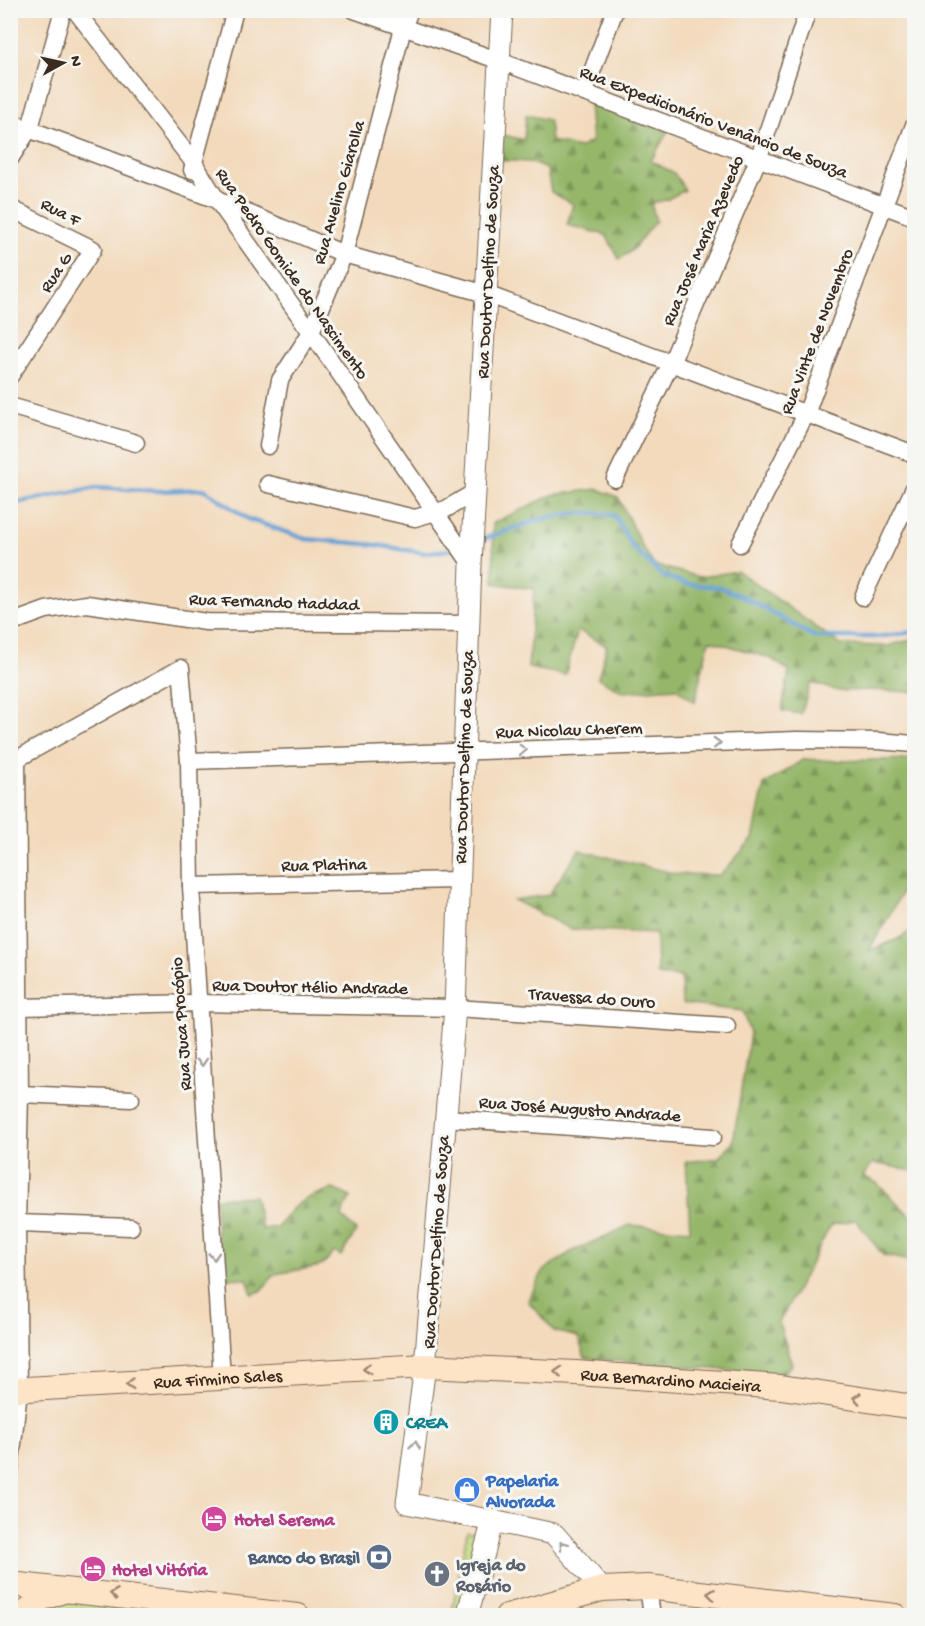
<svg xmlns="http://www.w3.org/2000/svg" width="925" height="1626" font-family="'Gochi Hand',sans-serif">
<defs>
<pattern id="forest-firs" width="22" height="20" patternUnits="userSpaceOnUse" patternTransform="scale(1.5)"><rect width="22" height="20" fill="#96b76b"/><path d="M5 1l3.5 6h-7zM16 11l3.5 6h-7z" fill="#7c9557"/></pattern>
<pattern id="park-dots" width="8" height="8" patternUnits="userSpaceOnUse" patternTransform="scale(1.5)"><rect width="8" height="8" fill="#bed67b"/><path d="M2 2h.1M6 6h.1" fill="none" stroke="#a4b86a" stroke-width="1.8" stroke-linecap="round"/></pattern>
</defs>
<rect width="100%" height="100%" fill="#f6f6f2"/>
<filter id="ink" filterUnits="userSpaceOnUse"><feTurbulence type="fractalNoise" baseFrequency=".0167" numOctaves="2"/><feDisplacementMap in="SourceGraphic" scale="12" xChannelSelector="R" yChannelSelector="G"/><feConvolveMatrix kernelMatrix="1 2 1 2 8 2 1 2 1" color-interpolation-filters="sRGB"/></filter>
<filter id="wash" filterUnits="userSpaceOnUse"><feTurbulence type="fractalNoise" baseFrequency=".008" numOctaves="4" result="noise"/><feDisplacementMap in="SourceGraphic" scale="24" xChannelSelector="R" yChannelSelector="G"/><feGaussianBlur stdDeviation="1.35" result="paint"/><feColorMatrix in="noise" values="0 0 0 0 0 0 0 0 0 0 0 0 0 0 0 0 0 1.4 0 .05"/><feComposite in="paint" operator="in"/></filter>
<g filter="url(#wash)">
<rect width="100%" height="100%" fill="#f3dabc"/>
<g fill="url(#forest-firs)" stroke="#687044" stroke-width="1.5">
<path d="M589,104L668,131L651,161L674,173L685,190L666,200L651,203L656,221C642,234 637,251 619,259L606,235L567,225L573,204L551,192L547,169L529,162L497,160L499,134L524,140L526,115L549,120L551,141L579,148L592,141Z"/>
<polygon points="597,489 618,497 642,546 654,565 700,577 738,571 841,645 888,646 910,640 914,632 914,692 870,690 839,691 811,683 801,714 782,711 789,671 770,658 709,640 695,702 676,688 623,692 598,678 607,646 578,630 565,675 528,668 534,589 494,583 493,523 552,495"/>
<polygon points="804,759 838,761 914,759 914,871 869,951 898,939 914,929 914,1171 873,1163 863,1176 877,1183 914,1219 914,1262 883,1255 856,1220 831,1225 779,1323 792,1364 782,1375 585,1358 578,1337 554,1331 528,1301 543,1271 571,1252 630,1225 690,1230 686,1162 718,1158 733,1142 750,1033 742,1011 682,1004 681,977 657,975 656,933 570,929 514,900 549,895 579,850 677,874 720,875 753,839 764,785"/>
<path d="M333,1189L351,1197L345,1206L342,1216L356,1231L341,1256L335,1252L321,1266L275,1274L261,1291L252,1294L247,1279L228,1278L217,1237L215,1198L254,1196L262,1229L278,1227C294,1202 306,1197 333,1189Z"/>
</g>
<g fill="url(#park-dots)" stroke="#7c804c" stroke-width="1.5">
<polygon points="467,1532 482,1534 462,1615 451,1616"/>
<polygon points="46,1598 210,1616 11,1616 11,1611 17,1604"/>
</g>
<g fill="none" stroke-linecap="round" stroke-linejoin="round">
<g stroke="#629ed3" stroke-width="4.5">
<polyline points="10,504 97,487 159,491 204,489 248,519 306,539 376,545 424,553 457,549"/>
<path d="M479,541C522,525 568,505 615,516L633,548L663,576L687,584L720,587L742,596L815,637H876L914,632"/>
</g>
</g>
</g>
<g filter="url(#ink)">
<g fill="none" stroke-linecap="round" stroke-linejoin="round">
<defs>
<g id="minor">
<polyline points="75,10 194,163 217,200 311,332 471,564"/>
<polyline points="354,10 500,61 914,217"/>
<polyline points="584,93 615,10"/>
<polyline points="10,122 217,200 344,254 486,294 914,454"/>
<polyline points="10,159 30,128 63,10"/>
<polyline points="192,170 235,10"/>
<polyline points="10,208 93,249 10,376"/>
<polyline points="10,406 136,443"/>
<polyline points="268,446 280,380 311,332 344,254 403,28 410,10"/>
<polyline points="615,479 671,363 759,157 808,10"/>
<polyline points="268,484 415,518 446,509 475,492"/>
<polyline points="740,544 806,414 914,125"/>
<polyline points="863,597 914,488"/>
<polyline points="10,623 46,610 87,604 206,622 469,624"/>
<polyline points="189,761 797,740 878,741 914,744"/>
<polyline points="191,886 458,880"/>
<polyline points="20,1007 198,1003 455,1008 727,1026"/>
<polyline points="20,1094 131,1099"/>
<polyline points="445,1118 713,1137"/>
<polyline points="17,1223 131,1227"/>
<polyline points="10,1470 19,1390 17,1223 20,1094 17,759 181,668 189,761 191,886 222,1378"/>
<polyline points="648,1587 652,1616"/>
</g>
<g id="tertiary">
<polyline points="502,10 471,564 455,1008 425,1366 407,1503 554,1534 602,1589"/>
<polyline points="467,1616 493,1520"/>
</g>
<g id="secondary">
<path id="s1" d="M10,1390L425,1366L576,1373L781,1387L914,1407"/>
<polyline points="10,1584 298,1616"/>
<polyline points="24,1616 38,1600 63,1591"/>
<polyline points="507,1616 602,1589 648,1587 895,1616"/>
</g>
</defs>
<use href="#minor" stroke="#7b6855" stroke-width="19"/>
<use href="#tertiary" stroke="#7b6855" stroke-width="23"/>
<use href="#secondary" stroke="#7b6855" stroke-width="26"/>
<use href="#minor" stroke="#fff" stroke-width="16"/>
<use href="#tertiary" stroke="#fff" stroke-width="21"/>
<use href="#secondary" stroke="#fee4c6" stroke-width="24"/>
</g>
<defs><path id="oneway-chevron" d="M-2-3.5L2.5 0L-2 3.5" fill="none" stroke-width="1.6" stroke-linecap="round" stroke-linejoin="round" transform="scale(1.5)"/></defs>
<g stroke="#a79f9a">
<use href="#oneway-chevron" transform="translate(717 743) rotate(-2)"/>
<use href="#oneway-chevron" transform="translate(523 750) rotate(-2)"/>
<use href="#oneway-chevron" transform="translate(202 1062) rotate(86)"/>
<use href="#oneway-chevron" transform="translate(214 1256) rotate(86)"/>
<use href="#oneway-chevron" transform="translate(415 1445) rotate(-83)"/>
<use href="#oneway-chevron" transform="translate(563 1545) rotate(-131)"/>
</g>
<g stroke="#9c8772">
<use href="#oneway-chevron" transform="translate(367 1369) rotate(176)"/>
<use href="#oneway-chevron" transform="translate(558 1372) rotate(-177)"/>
<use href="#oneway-chevron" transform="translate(130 1384) rotate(177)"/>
<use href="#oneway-chevron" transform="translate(857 1398) rotate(-172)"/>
<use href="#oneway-chevron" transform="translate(114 1594) rotate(-173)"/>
<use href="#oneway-chevron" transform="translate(711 1594) rotate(-173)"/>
</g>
</g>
<defs>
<symbol id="building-disc" viewBox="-11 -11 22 22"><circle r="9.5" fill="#0f9aa8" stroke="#f6f6f2"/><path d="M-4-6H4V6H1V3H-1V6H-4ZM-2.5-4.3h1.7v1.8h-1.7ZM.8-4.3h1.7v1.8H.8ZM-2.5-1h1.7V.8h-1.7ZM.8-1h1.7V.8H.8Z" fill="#fff"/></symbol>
<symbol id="shop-disc" viewBox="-11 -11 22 22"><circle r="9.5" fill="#3f7fe0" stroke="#f6f6f2"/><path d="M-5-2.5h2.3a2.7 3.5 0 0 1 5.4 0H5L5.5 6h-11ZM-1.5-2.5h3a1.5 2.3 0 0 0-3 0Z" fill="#fff"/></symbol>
<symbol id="hotel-disc" viewBox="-11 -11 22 22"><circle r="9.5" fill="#d1479c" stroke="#f6f6f2"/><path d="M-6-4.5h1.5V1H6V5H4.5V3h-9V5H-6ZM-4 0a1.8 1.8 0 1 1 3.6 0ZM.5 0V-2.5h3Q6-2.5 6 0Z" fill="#fff"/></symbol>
<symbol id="bank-disc" viewBox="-11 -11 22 22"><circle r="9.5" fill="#5c6f8a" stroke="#f6f6f2"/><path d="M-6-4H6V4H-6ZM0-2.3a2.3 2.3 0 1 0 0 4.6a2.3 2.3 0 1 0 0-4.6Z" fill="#fff"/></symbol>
<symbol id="church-disc" viewBox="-11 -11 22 22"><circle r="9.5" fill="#6b7280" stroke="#f6f6f2"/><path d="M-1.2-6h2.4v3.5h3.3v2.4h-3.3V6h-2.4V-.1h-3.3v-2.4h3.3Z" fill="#fff"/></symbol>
</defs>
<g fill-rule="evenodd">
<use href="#building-disc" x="371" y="1407" width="30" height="30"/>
<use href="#shop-disc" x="452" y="1475" width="30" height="30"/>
<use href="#hotel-disc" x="199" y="1504" width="30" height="30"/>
<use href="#bank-disc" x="364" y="1542" width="30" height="30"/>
<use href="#hotel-disc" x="78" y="1554" width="30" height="30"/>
<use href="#church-disc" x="422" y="1559" width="30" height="30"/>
</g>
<g text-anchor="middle" stroke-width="6" stroke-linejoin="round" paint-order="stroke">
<g font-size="18" fill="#3b2a1e" stroke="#f6f6f2">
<text transform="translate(714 121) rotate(21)" y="6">Rua Expedicionário Venâncio de Souza</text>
<text transform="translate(338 192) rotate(-74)" y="6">Rua Avelino Giarolla</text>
<text transform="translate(61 211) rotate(27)" y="6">Rua F</text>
<text transform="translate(702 240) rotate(-67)" y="6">Rua José Maria Azevedo</text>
<text transform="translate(55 272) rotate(-57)" y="6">Rua G</text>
<text transform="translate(487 272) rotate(-87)" y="6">Rua Doutor Delfino de Souza</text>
<text transform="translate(293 273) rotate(55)" y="6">Rua Pedro Gomide do Nascimento</text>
<text transform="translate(816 331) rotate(-69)" y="6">Rua Vinte de Novembro</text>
<text transform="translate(274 601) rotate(2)" y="6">Rua Fernando Haddad</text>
<text transform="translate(569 729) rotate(-2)" y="6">Rua Nicolau Cherem</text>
<text transform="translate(463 757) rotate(-88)" y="6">Rua Doutor Delfino de Souza</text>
<text transform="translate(324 864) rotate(-1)" y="6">Rua Platina</text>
<text transform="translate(310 986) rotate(1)" y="6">Rua Doutor Hélio Andrade</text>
<text transform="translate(592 997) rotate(4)" y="6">Travessa do Ouro</text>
<text transform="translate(180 1024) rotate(-94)" y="6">Rua Juca Procópio</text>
<text transform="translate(580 1108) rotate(4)" y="6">Rua José Augusto Andrade</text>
<text transform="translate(435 1242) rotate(-86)" y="6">Rua Doutor Delfino de Souza</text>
<text dy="6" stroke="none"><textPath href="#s1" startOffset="208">Rua Firmino Sales</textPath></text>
<text dy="6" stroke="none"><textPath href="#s1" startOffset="662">Rua Bernardino Macieira</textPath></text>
</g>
<g font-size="18" font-weight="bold" fill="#0d838f" stroke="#f6f6f2" text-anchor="start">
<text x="406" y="1428">CREA</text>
</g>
<g font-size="18" font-weight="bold" fill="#366cbe" stroke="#f6f6f2" text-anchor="start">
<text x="486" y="1486">Papelaria<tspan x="486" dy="21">Alvorada</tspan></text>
</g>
<g font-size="18" font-weight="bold" fill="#b23c85" stroke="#f6f6f2" text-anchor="start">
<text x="234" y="1525">Hotel Serema</text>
<text x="112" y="1575">Hotel Vitória</text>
</g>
<g font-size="18" font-weight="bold" fill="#4e5e75" stroke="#f6f6f2" text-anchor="end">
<text x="360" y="1563">Banco do Brasil</text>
</g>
<g font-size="18" font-weight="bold" fill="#5b616d" stroke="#f6f6f2" text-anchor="start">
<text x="456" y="1570">Igreja do<tspan x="456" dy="21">Rosário</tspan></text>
</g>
</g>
<rect width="925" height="1626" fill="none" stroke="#f6f6f2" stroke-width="36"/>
<g transform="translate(63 63) rotate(82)" stroke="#f6f6f2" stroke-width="4.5" paint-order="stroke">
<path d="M0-4.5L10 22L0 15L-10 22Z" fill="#3b2a1e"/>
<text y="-9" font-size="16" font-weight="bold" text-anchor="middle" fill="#3b2a1e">N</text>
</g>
</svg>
